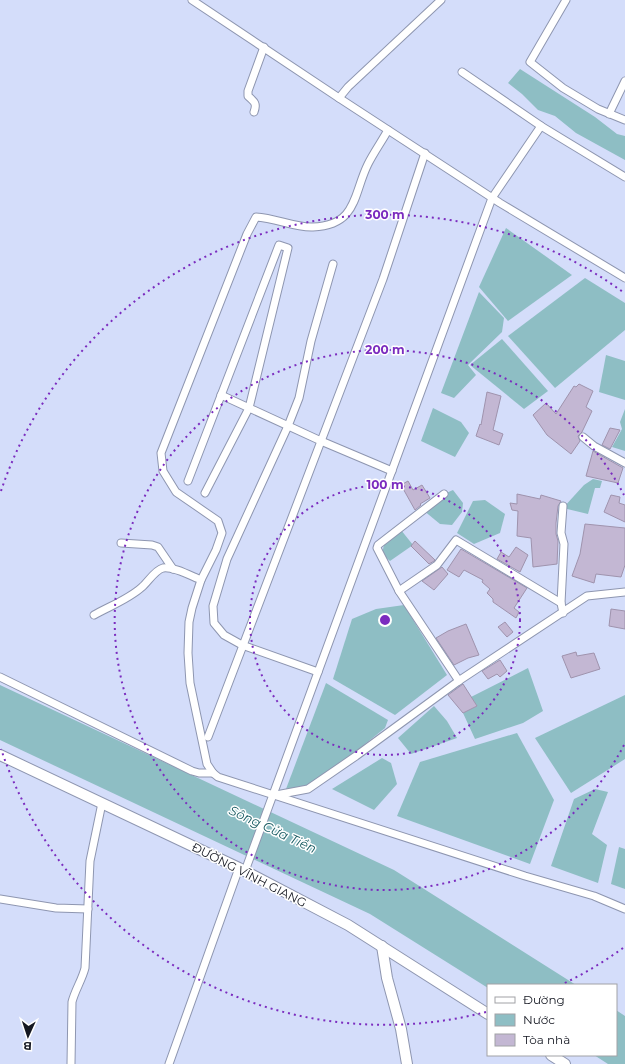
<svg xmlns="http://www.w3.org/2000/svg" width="625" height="1064" font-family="Montserrat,sans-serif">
<rect width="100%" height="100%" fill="#d4ddfa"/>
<g fill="#8ebec4">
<polygon points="520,69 595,117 617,134 625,136 625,160 576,133 555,116 538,110 522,94 508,83"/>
<polygon points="506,228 572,275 508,321 479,287"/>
<polygon points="585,278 625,303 625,330 555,388 508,336"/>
<polygon points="479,292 504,318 502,332 468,365 476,375 454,398 441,393"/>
<polygon points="502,339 548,391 524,409 470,365"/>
<polygon points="606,355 625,361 625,400 599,392"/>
<polygon points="433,408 461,422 469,433 455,457 421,441"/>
<polygon points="625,409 625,451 612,447 622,429 620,422"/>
<polygon points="593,479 602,481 600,488 595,488 588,514 563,508 584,485"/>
<polygon points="453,490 463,503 462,512 452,525 440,524 423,510 444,494"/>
<polygon points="485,500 505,514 500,533 474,544 457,533 473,501"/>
<path d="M401,530L413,545L390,561L383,555C382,540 390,537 401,530Z"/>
<polygon points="404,605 447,675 395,715 333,679 352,619 376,609"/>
<polygon points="528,668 543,711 523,723 475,739 463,713 477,706 471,697"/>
<polygon points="326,683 388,720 385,728 334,769 307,786 286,789"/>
<polygon points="0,685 394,870 576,985 488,985 488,988 370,914 0,740"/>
<polygon points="625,695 625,759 571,793 535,738"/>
<polygon points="434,706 447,721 457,738 411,754 398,738"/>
<polygon points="517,733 554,800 530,864 397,816 420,762"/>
<polygon points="382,758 391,763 397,784 374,810 332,789"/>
<polygon points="595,789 608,792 592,834 607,845 598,883 551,866 574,799"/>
<polygon points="619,847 625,849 625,889 611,884"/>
<polygon points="616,1010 625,1016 625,1064 608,1064 594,1055 616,1055"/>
</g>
<g fill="#c3b7d3" stroke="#9f93ad">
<polygon points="579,384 593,391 586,407 592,411 582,432 578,436 580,441 571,454 547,435 533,415 546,403 556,414 574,386 576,387"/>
<polygon points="487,392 501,396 493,430 503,434 499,445 476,436 480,424 481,425"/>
<polygon points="610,428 620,430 610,449 602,445"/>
<polygon points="593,451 623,468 618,483 586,476"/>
<polygon points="408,481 413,490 422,485 430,498 420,504 421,505 415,510 401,485"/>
<polygon points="517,494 540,499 541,495 561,501 558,506 556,523 556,534 558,541 557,564 533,567 531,538 517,536 518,511 512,510 510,503 517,504"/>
<polygon points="611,495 620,497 619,503 625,505 625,522 604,512"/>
<polygon points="585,524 625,528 625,565 621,577 596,574 594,583 572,576 580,554"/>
<polygon points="415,541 435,560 434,561 429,564 411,546"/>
<polygon points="516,547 528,555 520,572 497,559 501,552 509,557"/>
<polygon points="461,549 527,588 514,608 519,612 516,618 493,602 493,599 487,593 490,589 482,582 483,580 464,570 459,577 447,570"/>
<polygon points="442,567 448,574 434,590 422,581"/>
<polygon points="611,609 625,611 625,629 609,626"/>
<polygon points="505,622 513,632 507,637 498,627"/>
<polygon points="466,624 479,655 468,658 454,665 436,638 448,631"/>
<polygon points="576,652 577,656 594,653 600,669 571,678 562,656"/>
<polygon points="500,660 507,671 500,677 497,674 488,679 482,671"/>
<polygon points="463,684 477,706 463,713 448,695"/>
</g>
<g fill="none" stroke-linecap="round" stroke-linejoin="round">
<defs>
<g id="street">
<polyline points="192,0 339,98 500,203 625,278"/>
<polyline points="566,0 530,62 563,88 598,109 625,120"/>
<polyline points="462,72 541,126 625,177"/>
<polyline points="339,98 348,87 441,0"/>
<path d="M254,112C257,104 255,102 248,96V91L264,47"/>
<polyline points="609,114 625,81"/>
<path d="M388,130C382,141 374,152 368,164C353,194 358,225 313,227C295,228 276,218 256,217L247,234L161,453L163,471L176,492L218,521L222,533L216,550L201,580L192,608L189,622L188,653L190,683L207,764L213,773L218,777L525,876L594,896L625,909"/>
<polyline points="221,395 321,441 392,471"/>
<polyline points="583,437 594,446 625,463"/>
<polyline points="188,481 279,245 288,248 249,408 205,493"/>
<polyline points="444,494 378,545 377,548 399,591 459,681"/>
<polyline points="121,543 152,545 158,547 173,569"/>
<polyline points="399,591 437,565 456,540 561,603 563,613"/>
<polyline points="561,603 564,544 561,533 563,506"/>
<path d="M94,615C110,606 129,599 142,587C148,582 155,570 163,568C173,566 191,576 201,580"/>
<polyline points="318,672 242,645 224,635 214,623 213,606 227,559 288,426 299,398 311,341 333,264"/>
<polyline points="0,677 192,771 199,773 213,773"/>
<polyline points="208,737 383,279 425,153"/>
<polyline points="276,795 308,789 356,756 460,680 587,596 625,592"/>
<polyline points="245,871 492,198 541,126"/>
<polyline points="0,899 56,908 88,909"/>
<path d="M71,1064L72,1002C75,990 82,980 85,968L90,861L102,803"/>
<polyline points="169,1064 239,868"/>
</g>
<g id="secondary">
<polyline points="0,755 239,868 348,925 488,1014"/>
<polyline points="382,946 387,978 401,1029 407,1064"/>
<polyline points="551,1055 565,1064"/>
</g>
</defs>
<use href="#street" stroke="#8e96b0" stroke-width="9"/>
<use href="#secondary" stroke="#8e96b0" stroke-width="12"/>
<use href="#street" stroke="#fff" stroke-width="7"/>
<use href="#secondary" stroke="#fff" stroke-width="10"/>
</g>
<g fill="none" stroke="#7b2cbf" stroke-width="2" stroke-dasharray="2 4">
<circle cx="385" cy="620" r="135"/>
<path d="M624 745A270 270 0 1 1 624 495"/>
<path d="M623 948A405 405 0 0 1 563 984M486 1012A405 405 0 0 1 1 749M1 491A405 405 0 0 1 623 292"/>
</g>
<g text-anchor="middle" stroke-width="3" stroke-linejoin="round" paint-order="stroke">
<g font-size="12" fill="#141721" stroke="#fff">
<text transform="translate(249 875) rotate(27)" y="4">ĐƯỜNG VĨNH GIANG</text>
</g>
<g font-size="13" font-style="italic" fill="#195b62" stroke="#fff">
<text transform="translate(273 829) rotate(25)" y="5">Sông Cửa Tiền</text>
</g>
</g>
<circle cx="385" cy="620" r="6" fill="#7b2cbf" stroke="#fff" stroke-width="2"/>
<g font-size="12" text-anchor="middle" font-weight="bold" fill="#7b2cbf" stroke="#fff" stroke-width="3" stroke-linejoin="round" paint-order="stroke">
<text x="385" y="219">300 m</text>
<text x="385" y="354">200 m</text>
<text x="385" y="489">100 m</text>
</g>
<rect x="487" y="984" width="130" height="72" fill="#ffffff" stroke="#a1a2a6"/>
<rect x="495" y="997" width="20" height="6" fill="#ffffff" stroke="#a1a2a6"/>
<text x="523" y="1004" font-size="12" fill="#141721">Đường</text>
<rect x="495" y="1014" width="20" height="12" fill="#8ebec4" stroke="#a1a2a6"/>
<text x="523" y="1024" font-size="12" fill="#141721">Nước</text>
<rect x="495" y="1034" width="20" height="12" fill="#c3b7d3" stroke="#a1a2a6"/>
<text x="523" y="1044" font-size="12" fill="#141721">Tòa nhà</text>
<g transform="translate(28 1036) rotate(183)" stroke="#ffffff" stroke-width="3" paint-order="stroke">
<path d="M0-3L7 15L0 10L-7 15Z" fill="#141721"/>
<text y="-6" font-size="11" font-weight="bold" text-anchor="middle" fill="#141721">B</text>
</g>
</svg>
